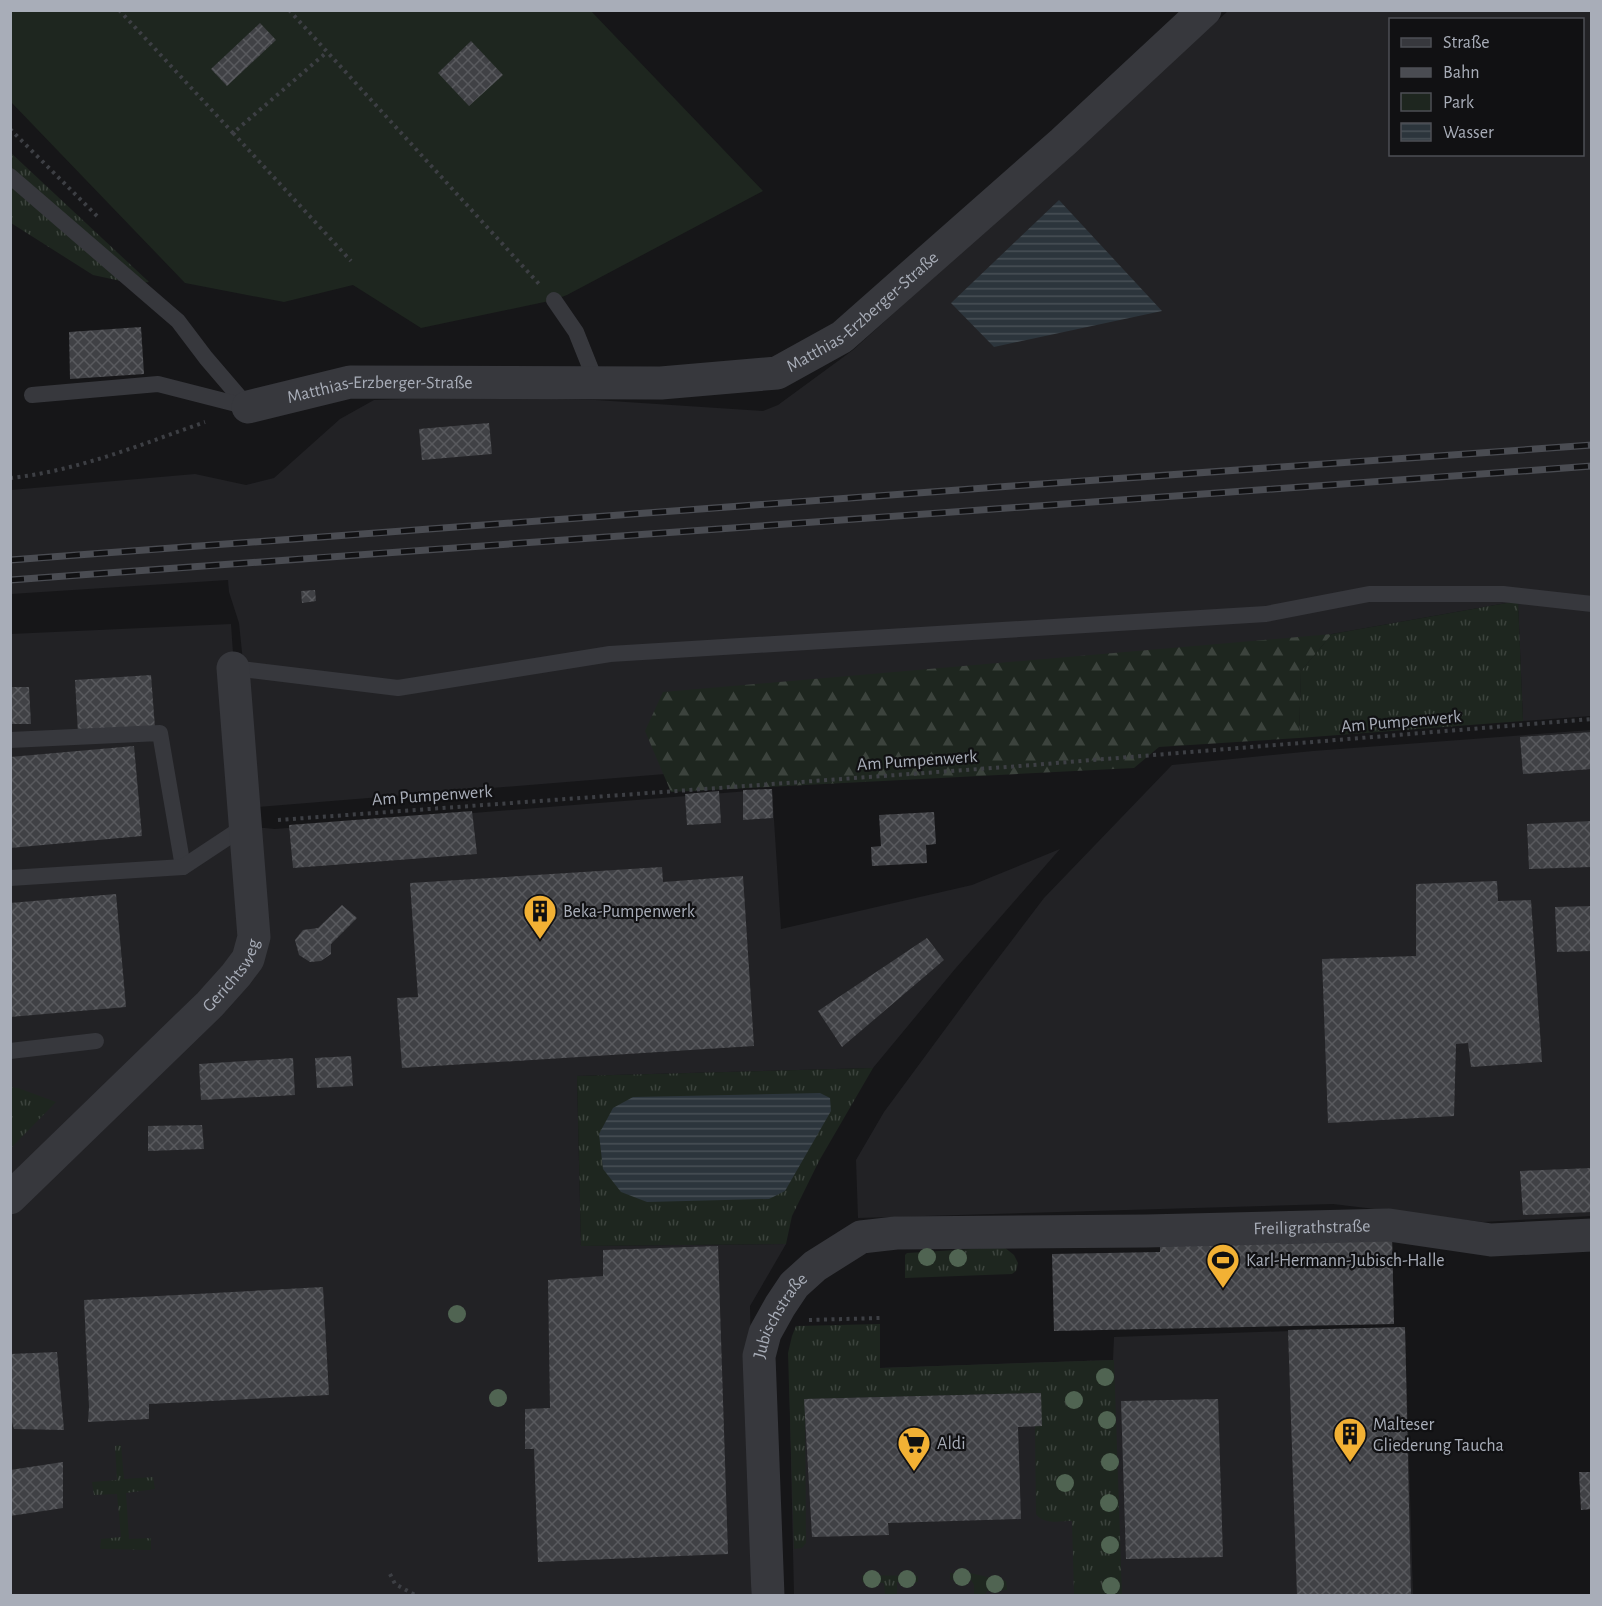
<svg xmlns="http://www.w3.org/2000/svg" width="1602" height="1606" font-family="'Alegreya Sans',sans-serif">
<defs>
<pattern id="grass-tufts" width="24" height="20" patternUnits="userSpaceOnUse" patternTransform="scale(1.5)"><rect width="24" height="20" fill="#1e261f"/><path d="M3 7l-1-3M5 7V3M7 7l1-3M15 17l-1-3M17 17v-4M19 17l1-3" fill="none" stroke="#3c433d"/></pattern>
<pattern id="forest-firs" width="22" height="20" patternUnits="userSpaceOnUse" patternTransform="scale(1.5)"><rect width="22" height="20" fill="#1e261f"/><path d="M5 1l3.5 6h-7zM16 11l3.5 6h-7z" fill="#3c433d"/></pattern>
<pattern id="water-rules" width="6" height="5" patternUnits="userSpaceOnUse" patternTransform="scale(1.5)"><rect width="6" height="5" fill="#2c353c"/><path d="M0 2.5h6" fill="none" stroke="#485056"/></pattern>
<pattern id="building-cross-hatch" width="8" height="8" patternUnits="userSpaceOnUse" patternTransform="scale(1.5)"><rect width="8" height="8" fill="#404145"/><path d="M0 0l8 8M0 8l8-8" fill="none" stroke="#595a5e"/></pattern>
</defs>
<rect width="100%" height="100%" fill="#161618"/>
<g fill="#222225" fill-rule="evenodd">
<path d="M1228,11H1591V716L1523,721L1518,601L1332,634L1110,738L258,807L239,623L229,592L228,580L11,594V490L195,474L246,485L274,478L340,419L374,400L477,397L596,400L763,411L778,405L853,350ZM1390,20H1582V154H1390Z"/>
<polygon points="231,624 245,826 275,829 772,789 781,929 972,885 1060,849 955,969 873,1068 577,1076 581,1246 786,1244 750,1306 754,1508 751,1595 11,1595 10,634"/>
<polygon points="1591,730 1591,1216 1483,1222 1333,1204 858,1218 856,1160 884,1112 977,986 1044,898 1172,765 1313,751"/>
<polygon points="1405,1327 1413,1595 794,1595 789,1371 1113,1360 1114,1337"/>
</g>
<g fill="url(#grass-tufts)">
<polygon points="10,152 149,282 135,284 93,275 11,223"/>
<polygon points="1518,601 1523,721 1299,738 1301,671 1332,634"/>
<polygon points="873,1068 819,1161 792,1216 786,1244 581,1246 577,1076"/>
<polygon points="11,1087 18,1088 56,1102 11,1148"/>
<polygon points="1004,1247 1014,1255 1018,1263 1016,1271 1012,1274 905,1278 905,1255 907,1253"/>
<path d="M880,1324V1368L1114,1360L1122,1595H1074L1072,1521C1060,1521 1044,1525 1036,1514L1035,1426L1040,1393L805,1399L806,1543L802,1548L794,1549L788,1353L792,1336L796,1326Z"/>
<polygon points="121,1445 124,1479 153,1477 155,1489 126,1493 129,1539 151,1538 151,1550 100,1549 101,1539 121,1537 117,1494 94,1495 92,1482 117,1480 115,1446"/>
<polygon points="950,1573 970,1573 1006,1581 1007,1590 987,1591 985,1595 974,1595 974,1585 971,1580 950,1580"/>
<polygon points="862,1575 918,1576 918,1582 897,1582 897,1595 885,1596 884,1583 862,1582"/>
</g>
<polygon fill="url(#forest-firs)" points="1332,634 1301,671 1299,738 1159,747 1134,768 671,792 645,731 663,692"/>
<polygon fill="#1e261f" points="10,11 591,11 763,191 567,295 554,300 421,328 353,285 284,302 185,283 11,102"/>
<g fill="url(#water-rules)">
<polygon points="1059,200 1162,311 994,347 951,303"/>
<polygon points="820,1093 830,1098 831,1111 785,1191 769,1199 647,1202 621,1192 603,1169 599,1134 613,1108 633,1097"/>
</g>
<g fill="url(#building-cross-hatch)">
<polygon points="260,23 276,40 227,86 211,69"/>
<polygon points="471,41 503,75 469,106 438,73"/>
<polygon points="141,327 144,374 70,379 69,332"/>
<polygon points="489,423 492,454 422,460 419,429"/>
<polygon points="315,590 316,601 302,603 301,591"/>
<polygon points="151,675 155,728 78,733 75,680"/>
<polygon points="10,687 29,687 31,724 10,724"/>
<polygon points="1592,732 1592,769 1523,774 1520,737"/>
<polygon points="134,746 142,836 10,848 10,757"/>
<polygon points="772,789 773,818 743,820 743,790"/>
<polygon points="719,791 721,823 687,825 685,794"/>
<polygon points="472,811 477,854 293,868 289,825"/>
<polygon points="934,812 936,844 926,845 927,863 872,866 871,847 881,846 879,815"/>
<polygon points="1592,821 1592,867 1529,869 1527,824"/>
<polygon points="662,867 663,882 743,876 754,1046 402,1068 397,998 418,997 410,883"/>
<polygon points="1497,881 1498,901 1531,900 1542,1062 1471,1067 1468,1043 1456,1044 1454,1116 1328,1123 1322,959 1416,956 1416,884"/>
<polygon points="116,894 126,1007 10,1017 10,903"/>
<polygon points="342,905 357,918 331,944 331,954 321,961 310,962 299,955 295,940 303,930 318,928"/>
<polygon points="1592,906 1592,951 1557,952 1555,907"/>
<polygon points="927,938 944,960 842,1047 818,1011"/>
<polygon points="351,1056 353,1086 317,1088 315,1058"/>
<polygon points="293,1058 295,1095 201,1100 199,1064"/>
<polygon points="202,1125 204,1149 148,1151 148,1126"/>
<polygon points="1592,1168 1592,1212 1523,1215 1520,1171"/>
<polygon points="1392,1233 1394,1324 1054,1331 1052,1254 1160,1252 1160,1240"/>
<polygon points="718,1246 728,1554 538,1562 534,1449 525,1449 525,1409 550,1408 548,1280 603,1276 603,1250"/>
<polygon points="323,1287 329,1395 149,1404 149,1419 88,1422 89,1407 84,1300"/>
<polygon points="1405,1327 1411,1596 1297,1596 1288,1330"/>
<polygon points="57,1352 64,1430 14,1429 10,1415 10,1354"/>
<polygon points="1041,1393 1042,1426 1018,1427 1021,1519 888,1523 889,1535 812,1537 804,1399"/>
<polygon points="1218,1399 1223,1557 1126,1559 1121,1401"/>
<polygon points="63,1462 63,1508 10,1516 10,1470"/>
<polygon points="1579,1472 1592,1472 1592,1509 1581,1510"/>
</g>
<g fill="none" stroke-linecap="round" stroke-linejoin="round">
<g stroke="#3d3f44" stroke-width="4" stroke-dasharray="3 4.5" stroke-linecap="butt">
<polyline points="119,10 233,133 327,52"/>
<polyline points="289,10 539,284"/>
<polyline points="10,129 99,218"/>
<polyline points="233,133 351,261"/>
<path d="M10,478C78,471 142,444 205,422"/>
<polyline points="278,820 1020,766 1592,719"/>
<polyline points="809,1320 880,1318"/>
<polyline points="390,1574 395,1584 417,1596"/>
</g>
<g stroke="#37383d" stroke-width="16">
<polyline points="10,176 178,321 206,358 248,407"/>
<polyline points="554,300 576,332 596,382"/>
<polyline points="32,395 158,384 248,407"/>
<polyline points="233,668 398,688 610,654 1266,614 1369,594 1503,594 1592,604"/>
<polyline points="10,740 160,733 183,867"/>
<polyline points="10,878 183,867 245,826"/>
<polyline points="10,1051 96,1041"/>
</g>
<g stroke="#37383d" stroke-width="33">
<path id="s1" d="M248,407L350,382L661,383L777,373L842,337L1063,142L1205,10"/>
<path id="s2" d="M10,1198L210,1004L236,975L248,959L254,937L233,668"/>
<path id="s3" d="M768,1596L759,1356L765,1333L780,1306L794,1285L815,1266L861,1237L896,1233L1146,1231L1389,1225L1491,1240L1592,1235"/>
</g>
<defs>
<g id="rail">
<polyline points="10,560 1012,486 1592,445"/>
<polyline points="10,580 1592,466"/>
</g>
</defs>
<use href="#rail" stroke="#4a4c52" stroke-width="7"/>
<use href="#rail" stroke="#111113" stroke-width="4.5" stroke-dasharray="14" stroke-linecap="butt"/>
</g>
<g fill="#506452">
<circle cx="927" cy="1257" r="9"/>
<circle cx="958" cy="1258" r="9"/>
<circle cx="457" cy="1314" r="9"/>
<circle cx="1105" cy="1377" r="9"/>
<circle cx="498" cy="1398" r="9"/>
<circle cx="1074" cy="1400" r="9"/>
<circle cx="1107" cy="1420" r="9"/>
<circle cx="1110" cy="1462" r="9"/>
<circle cx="1065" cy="1483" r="9"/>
<circle cx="1109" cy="1503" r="9"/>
<circle cx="1110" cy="1545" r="9"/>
<circle cx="962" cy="1577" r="9"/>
<circle cx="872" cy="1579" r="9"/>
<circle cx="907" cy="1579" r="9"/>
<circle cx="995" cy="1584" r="9"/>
<circle cx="1111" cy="1586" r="9"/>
</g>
<defs>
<symbol id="building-pin" viewBox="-11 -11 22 30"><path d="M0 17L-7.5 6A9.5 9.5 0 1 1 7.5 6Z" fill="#f2b134" stroke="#111113"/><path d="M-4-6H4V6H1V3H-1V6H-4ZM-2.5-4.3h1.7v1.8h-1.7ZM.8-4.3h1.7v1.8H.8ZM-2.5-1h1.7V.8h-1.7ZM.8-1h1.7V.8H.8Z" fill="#111"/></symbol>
<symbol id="stadium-pin" viewBox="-11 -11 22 30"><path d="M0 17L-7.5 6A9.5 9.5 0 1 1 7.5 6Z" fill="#f2b134" stroke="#111113"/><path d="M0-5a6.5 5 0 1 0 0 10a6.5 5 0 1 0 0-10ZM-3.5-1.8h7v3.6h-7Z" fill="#111"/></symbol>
<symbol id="supermarket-pin" viewBox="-11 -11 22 30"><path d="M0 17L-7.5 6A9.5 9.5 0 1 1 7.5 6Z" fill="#f2b134" stroke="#111113"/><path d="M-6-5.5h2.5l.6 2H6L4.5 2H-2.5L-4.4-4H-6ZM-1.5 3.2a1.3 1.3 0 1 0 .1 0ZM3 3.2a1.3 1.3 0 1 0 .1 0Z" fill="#111"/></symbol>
</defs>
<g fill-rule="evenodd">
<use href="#building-pin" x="521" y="892" width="38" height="52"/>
<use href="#stadium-pin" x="1204" y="1241" width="38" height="52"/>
<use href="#building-pin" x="1331" y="1415" width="38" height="52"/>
<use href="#supermarket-pin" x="895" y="1424" width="38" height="52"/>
</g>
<g text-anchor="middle" stroke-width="4.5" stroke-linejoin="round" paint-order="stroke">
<g font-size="18" fill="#a8adb8" stroke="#111113">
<text dy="6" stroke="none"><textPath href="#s1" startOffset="638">Matthias-Erzberger-Straße</textPath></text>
<text dy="6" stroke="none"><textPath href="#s1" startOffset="134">Matthias-Erzberger-Straße</textPath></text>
<text transform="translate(1401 721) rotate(-5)" y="6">Am Pumpenwerk</text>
<text transform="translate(917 760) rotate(-4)" y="6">Am Pumpenwerk</text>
<text transform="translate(432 795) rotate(-4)" y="6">Am Pumpenwerk</text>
<text dy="6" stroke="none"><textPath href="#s2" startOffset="315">Gerichtsweg</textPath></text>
<text dy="6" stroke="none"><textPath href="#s3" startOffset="854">Freiligrathstraße</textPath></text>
<text dy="6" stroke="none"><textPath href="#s3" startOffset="286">Jubischstraße</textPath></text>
</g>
<g font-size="18" fill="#a8adb8" stroke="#111113" text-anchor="start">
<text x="563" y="917">Beka-Pumpenwerk</text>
<text x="1246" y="1266">Karl-Hermann-Jubisch-Halle</text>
<text x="1373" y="1430">Malteser<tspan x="1373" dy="21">Gliederung Taucha</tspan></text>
<text x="937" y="1449">Aldi</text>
</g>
</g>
<rect width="1602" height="1606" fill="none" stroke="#a8adb8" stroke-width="24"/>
<rect x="1389" y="18" width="195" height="138" fill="#111113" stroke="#4d4f55" stroke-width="1.5"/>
<rect x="1401" y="38" width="30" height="9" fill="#37383d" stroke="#4d4f55" stroke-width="1.5"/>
<text x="1443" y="48" font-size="18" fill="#a8adb8">Straße</text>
<rect x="1401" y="68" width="30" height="9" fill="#4a4c52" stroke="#4d4f55" stroke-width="1.5"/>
<text x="1443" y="78" font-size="18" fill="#a8adb8">Bahn</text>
<rect x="1401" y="93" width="30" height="18" fill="#1e261f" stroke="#4d4f55" stroke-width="1.5"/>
<text x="1443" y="108" font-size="18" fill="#a8adb8">Park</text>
<rect x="1401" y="123" width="30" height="18" fill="url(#water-rules)" stroke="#4d4f55" stroke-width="1.5"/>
<text x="1443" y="138" font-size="18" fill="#a8adb8">Wasser</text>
</svg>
